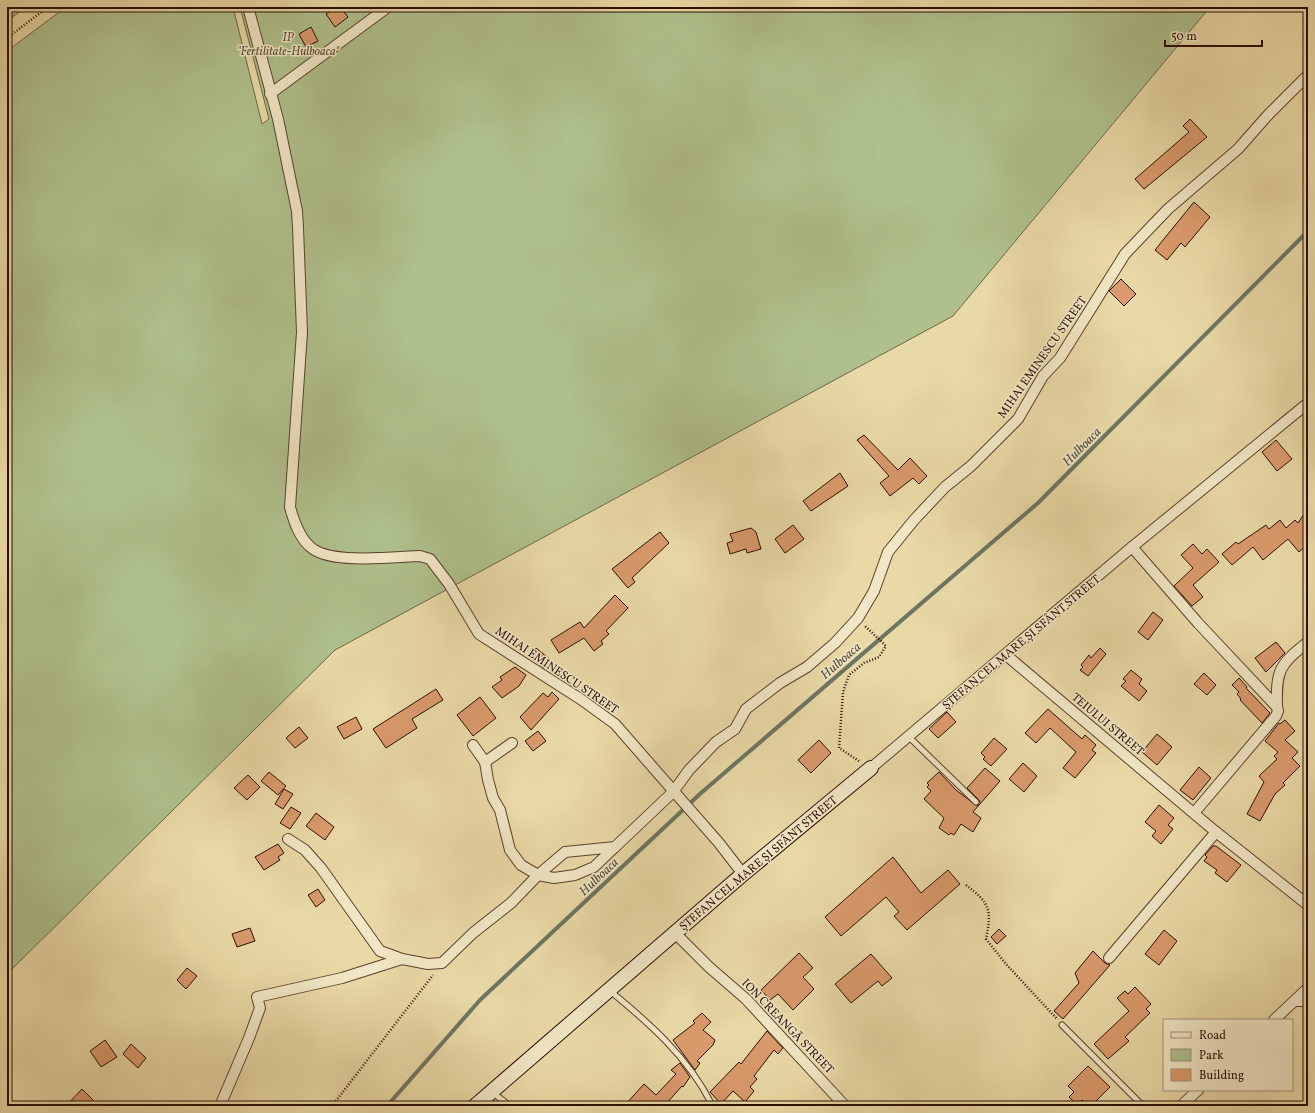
<svg xmlns="http://www.w3.org/2000/svg" width="1315" height="1113" font-family="Vollkorn,serif">
<rect width="100%" height="100%" fill="#e9d9a6"/>
<filter id="stains"><feTurbulence type="fractalNoise" baseFrequency=".005" numOctaves="4"/><feColorMatrix values="0 0 0 0 .2 0 0 0 0 .09 0 0 0 0 .02 0 0 0 .5 -.17"/></filter>
<radialGradient id="worn" r=".72"><stop offset=".6" stop-color="#630" stop-opacity="0"/><stop offset="1" stop-color="#630" stop-opacity=".3"/></radialGradient>
<g fill="#afc08c" stroke="#6d6748">
<polygon points="7,7 26,7 7,21"/>
<polygon points="66,7 233,7 262,124 269,119 240,7 1210,7 953,316 335,650 7,974 7,51"/>
</g>
<g fill="none" stroke-linecap="round" stroke-linejoin="round">
<polyline stroke="#6d7663" stroke-width="4" points="387,1106 480,1000 701,793 1038,503 1308,231"/>
</g>
<g fill="#da9a6c" stroke="#2b0e04">
<polygon points="336,7 340,7 348,17 335,27 326,14"/>
<polygon points="311,27 318,41 306,47 299,34"/>
<polygon points="1190,119 1207,137 1144,189 1135,179 1189,132 1183,126"/>
<polygon points="1194,202 1210,217 1185,247 1181,243 1167,260 1155,250"/>
<polygon points="1121,279 1136,294 1124,306 1109,291"/>
<polygon points="864,435 898,470 910,458 927,476 919,484 913,478 890,496 880,483 889,476 857,440"/>
<polygon points="1276,440 1292,459 1277,471 1262,452"/>
<polygon points="840,473 848,486 811,511 803,501"/>
<polygon points="1308,508 1308,544 1299,552 1288,539 1263,560 1253,547 1232,565 1222,554 1236,542 1238,544 1266,525 1269,529 1280,520 1286,528 1295,520 1298,523"/>
<polygon points="793,525 804,539 785,553 775,539"/>
<polygon points="751,528 756,532 761,549 747,553 746,549 730,554 727,543 733,541 730,534"/>
<polygon points="660,532 669,543 632,578 635,582 628,588 612,569"/>
<polygon points="1193,544 1202,554 1207,549 1219,562 1193,585 1203,597 1192,606 1174,586 1193,568 1181,555"/>
<polygon points="615,595 628,608 606,631 609,634 601,641 603,644 594,651 584,638 559,653 551,640 580,622 584,628"/>
<polygon points="1153,612 1163,620 1148,640 1138,632"/>
<polygon points="1276,642 1285,653 1266,672 1255,658"/>
<polygon points="536,648 551,660 544,668 529,656"/>
<polygon points="1100,648 1106,654 1088,676 1080,670 1083,667 1081,665 1089,655 1091,658"/>
<polygon points="515,667 526,675 519,686 502,698 492,687 502,680 500,677"/>
<polygon points="1131,670 1142,679 1139,684 1147,691 1139,701 1121,686 1126,681 1123,679"/>
<polygon points="1204,673 1216,685 1207,695 1194,684"/>
<polygon points="1239,678 1247,687 1246,688 1270,713 1262,723 1240,700 1241,699 1237,694 1239,692 1232,685"/>
<polygon points="436,689 443,700 412,719 417,728 386,748 373,729"/>
<polygon points="552,692 559,699 531,730 520,717 543,693 548,697"/>
<polygon points="480,697 496,718 473,736 457,715"/>
<polygon points="1048,709 1082,739 1085,735 1096,745 1092,750 1096,753 1075,778 1063,768 1076,752 1050,728 1036,743 1025,733"/>
<polygon points="947,712 956,722 938,738 929,729"/>
<polygon points="356,717 362,729 344,739 337,727"/>
<polygon points="1285,720 1295,731 1285,740 1298,752 1292,758 1300,766 1283,783 1285,785 1275,794 1260,821 1247,814 1264,782 1259,776 1277,759 1274,756 1278,752 1265,741 1279,723 1280,724"/>
<polygon points="299,727 308,738 295,748 286,738"/>
<polygon points="538,731 546,741 533,751 525,741"/>
<polygon points="1157,734 1172,747 1157,765 1142,752"/>
<polygon points="994,738 1007,749 991,766 983,759 985,757 981,753"/>
<polygon points="819,740 831,753 811,773 798,760"/>
<polygon points="1023,763 1037,776 1024,792 1009,779"/>
<polygon points="1199,767 1211,778 1193,800 1180,790"/>
<polygon points="985,768 1000,781 973,812 981,818 973,832 961,824 954,835 951,833 949,835 939,828 944,818 924,799 931,791 927,787 929,785 927,783 939,772 956,790 977,806 980,801 967,788"/>
<polygon points="269,772 286,786 278,795 261,781"/>
<polygon points="248,775 260,787 247,800 234,788"/>
<polygon points="284,789 293,794 283,809 275,804"/>
<polygon points="1159,805 1174,818 1168,825 1173,829 1161,844 1152,836 1156,831 1145,822"/>
<polygon points="291,807 301,813 290,829 280,823"/>
<polygon points="316,813 334,827 325,840 306,826"/>
<polygon points="278,844 284,853 278,857 280,860 264,870 255,857"/>
<polygon points="1213,846 1216,846 1241,865 1227,882 1215,873 1217,870 1204,861 1207,857 1205,855"/>
<polygon points="893,857 921,893 948,870 960,884 907,930 894,916 899,912 886,897 841,936 825,917"/>
<polygon points="318,889 325,900 316,907 308,895"/>
<polygon points="250,928 255,941 237,947 232,934"/>
<polygon points="999,929 1006,936 997,944 991,937"/>
<polygon points="1164,930 1177,941 1159,965 1145,954"/>
<polygon points="1093,951 1105,963 1110,965 1063,1019 1054,1011 1079,983 1075,973"/>
<polygon points="799,953 813,968 803,977 814,989 793,1010 778,994 770,1000 761,990"/>
<polygon points="871,954 892,978 882,986 878,981 851,1003 835,984"/>
<polygon points="187,968 197,976 186,989 177,980"/>
<polygon points="1135,987 1151,1004 1146,1009 1150,1013 1125,1037 1129,1041 1108,1059 1094,1044 1129,1011 1117,998 1125,991 1128,994"/>
<polygon points="702,1013 711,1022 703,1030 715,1040 713,1045 697,1061 700,1063 695,1070 673,1040 695,1023 693,1021"/>
<polygon points="767,1031 783,1048 778,1054 774,1050 754,1076 757,1079 750,1087 754,1091 745,1102 733,1091 721,1104 710,1092 739,1062 741,1064"/>
<polygon points="105,1040 117,1057 101,1067 90,1051"/>
<polygon points="131,1044 146,1058 138,1068 123,1054"/>
<polygon points="680,1063 690,1077 683,1087 682,1086 666,1104 668,1106 624,1106 644,1084 656,1095 676,1074 671,1070"/>
<polygon points="1088,1066 1110,1087 1091,1106 1088,1106 1082,1100 1077,1105 1069,1097 1074,1092 1068,1086"/>
<polygon points="82,1089 99,1106 66,1106"/>
</g>
<g fill="none" stroke-linecap="round" stroke-linejoin="round">
<defs>
<g id="lane">
<polyline points="909,737 976,802"/>
<path d="M609,990C649,1023 688,1057 711,1103L709,1106"/>
<polyline points="1062,1025 1143,1106"/>
<polyline points="492,1092 510,1106"/>
</g>
<g id="street">
<path d="M248,7L278,119L297,211L298,228L302,332L290,507C294,522 300,540 313,549C334,564 394,557 420,556L430,559L449,584L479,634L582,700L615,724L719,843L743,874"/>
<polyline points="270,94 388,7"/>
<polyline points="1132,547 1198,623 1277,707 1278,711 1276,716 1194,813"/>
<polyline points="1006,655 1216,832 1308,905"/>
<path d="M1277,707C1276,670 1279,665 1308,642"/>
<polyline points="473,745 485,762 488,780 493,798 500,810 510,850 521,865 538,875 554,878 575,875 594,867 615,847"/>
<polyline points="485,762 512,743"/>
<polyline points="871,768 1132,547 1308,403"/>
<polyline points="288,839 305,850 321,868 380,951 402,959 428,964 442,963 473,933 511,903 538,875 565,852 615,847 673,792 689,770 716,742 735,729 746,709 780,683 807,667 835,643 858,618 874,591 888,552 914,520 945,487 971,466 1018,419 1043,376 1060,358 1125,254 1168,209 1238,149 1268,115 1308,75"/>
<polyline points="675,933 709,967 746,999 845,1106"/>
<polyline points="1109,958 1216,832"/>
<polyline points="1295,1001 1308,1001"/>
<polyline points="1274,1020 1308,988"/>
<polyline points="220,1106 249,1038 260,1008 257,997 342,978 402,959"/>
<polyline points="1181,1106 1198,1090"/>
</g>
<polyline id="secondary" points="475,1106 743,874 871,768"/>
</defs>
<use href="#lane" stroke="#5a412c" stroke-width="7"/>
<use href="#street" stroke="#5a412c" stroke-width="12"/>
<use href="#secondary" stroke="#2b0e04" stroke-width="16"/>
<g stroke="#2b0e04" stroke-width="2.5" stroke-dasharray="1 2" stroke-linecap="butt">
<polyline points="7,38 48,7"/>
<polyline points="859,761 839,748 843,692 849,675 864,663 879,657 886,646 865,626"/>
<path d="M966,885C990,903 992,910 986,939L1006,964L1057,1019"/>
<polyline points="332,1106 433,975"/>
</g>
<use href="#lane" stroke="#f1e6c5" stroke-width="5"/>
<use href="#street" stroke="#f1e6c5" stroke-width="10"/>
<use href="#secondary" stroke="#f1e6c5" stroke-width="14"/>
</g>
<g text-anchor="middle" stroke-width="3" stroke-linejoin="round" paint-order="stroke">
<g font-size="12" font-style="italic" fill="#594c34" stroke="#f1e6c5">
<text x="288" y="41">IP<tspan x="288" dy="14">"Fertilitate-Hulboaca"</tspan></text>
</g>
<g font-size="12" fill="#2b0e04" stroke="#f1e6c5">
<text transform="translate(1042 357) rotate(-55)" y="4">MIHAI EMINESCU STREET</text>
<text transform="translate(1021 642) rotate(-40)" y="4">ȘTEFAN CEL MARE ȘI SFÂNT STREET</text>
<text transform="translate(557 670) rotate(34)" y="4">MIHAI EMINESCU STREET</text>
<text transform="translate(1108 724) rotate(40)" y="4">TEIULUI STREET</text>
<text transform="translate(758 863) rotate(-40)" y="4">ȘTEFAN CEL MARE ȘI SFÂNT STREET</text>
<text transform="translate(788 1026) rotate(46)" y="4">ION CREANGĂ STREET</text>
</g>
<g font-size="13" font-style="italic" fill="#524b3b" stroke="#f1e6c5">
<text transform="translate(1081 446) rotate(-45)" y="5">Hulboaca</text>
<text transform="translate(840 660) rotate(-41)" y="5">Hulboaca</text>
<text transform="translate(598 876) rotate(-43)" y="5">Hulboaca</text>
</g>
</g>
<rect width="1315" height="1113" fill="none" stroke="#e9d9a6" stroke-width="24"/>
<rect x="8" y="8" width="1299" height="1097" fill="none" stroke="#2b0e04" stroke-width="2"/>
<rect x="12" y="12" width="1291" height="1089" fill="none" stroke="#2b0e04"/>
<rect x="1163" y="1019" width="130" height="72" fill="#f1e6c5" stroke="#a29078"/>
<rect x="1171" y="1032" width="20" height="6" fill="#f1e6c5" stroke="#a29078"/>
<text x="1199" y="1039" font-size="12" fill="#2b0e04">Road</text>
<rect x="1171" y="1049" width="20" height="12" fill="#afc08c" stroke="#a29078"/>
<text x="1199" y="1059" font-size="12" fill="#2b0e04">Park</text>
<rect x="1171" y="1069" width="20" height="12" fill="#da9a6c" stroke="#a29078"/>
<text x="1199" y="1079" font-size="12" fill="#2b0e04">Building</text>
<path d="M1165 40v6h97v-6" fill="none" stroke="#2b0e04" stroke-width="2"/>
<text x="1171" y="40" font-size="12" fill="#2b0e04" stroke="#f1e6c5" stroke-width="3" paint-order="stroke">50 m</text>
<rect width="100%" height="100%" filter="url(#stains)"/>
<rect width="100%" height="100%" fill="url(#worn)"/>
</svg>
